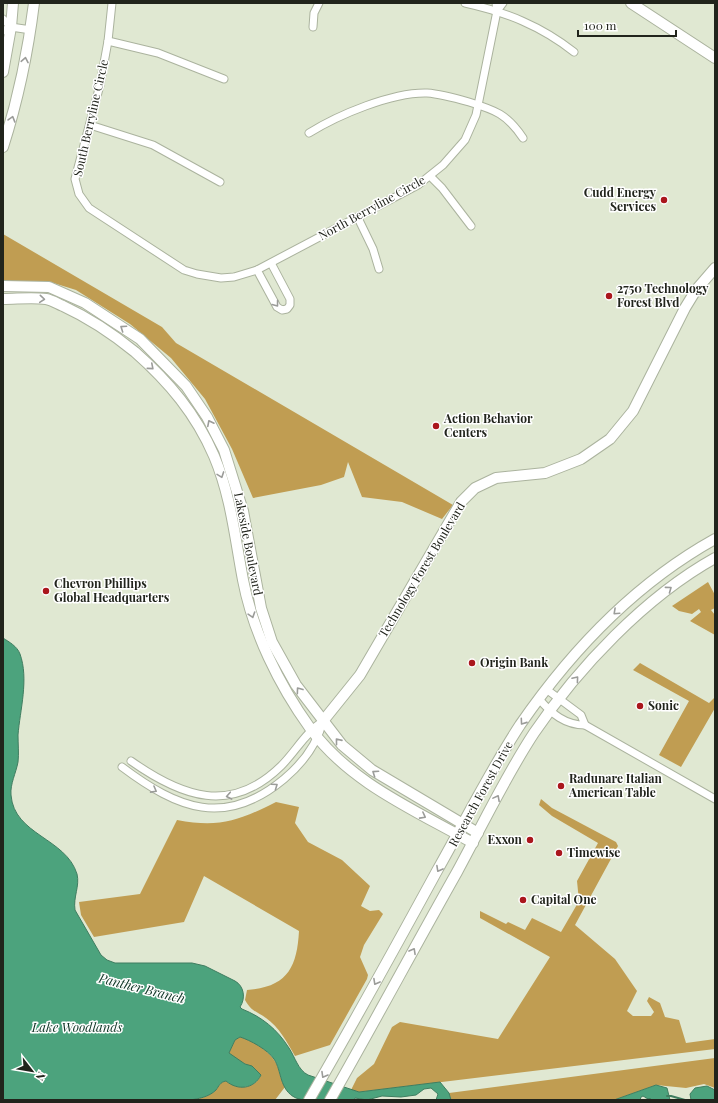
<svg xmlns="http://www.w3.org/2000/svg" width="718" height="1103" font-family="'Playfair Display',serif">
<rect width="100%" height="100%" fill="#e0e8d2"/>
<g fill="#c09d52">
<polygon points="3,234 162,327 176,343 453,505 442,519 402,502 362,497 348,462 344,477 321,485 253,498 232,449 205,399 171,358 130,324 76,290 47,281 20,282 3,280"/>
<polygon points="708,582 715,595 715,608 711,610 715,615 715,635 690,621 701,612 699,609 692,614 679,611 672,606"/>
<polygon points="640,663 709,703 715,697 715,708 681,767 659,755 689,701 633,670"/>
<polygon points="541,799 552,808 616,842 618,846 575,925 615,959 637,991 627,1011 633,1016 651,1016 654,1012 647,1001 649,997 660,1003 665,1017 679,1020 686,1043 715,1039 715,1049 359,1092 351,1090 357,1078 374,1064 392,1027 400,1022 498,1039 550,957 480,918 480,911 506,924 508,922 525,930 532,918 561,932 579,901 577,881 598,843 552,816 539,805"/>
<path d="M276,802L299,807L295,823L308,842L342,860L370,886L361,906L370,911L379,910L383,914L364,945L360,957L368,975L367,979L330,1045L295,1056C287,1042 279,1027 266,1018C256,1011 252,1012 245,1000L247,990C287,987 297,968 299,931L204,876L184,922L94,937L81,915L79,902L140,894L177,820C219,828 238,821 276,802Z"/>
<path d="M240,1037C252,1040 271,1052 276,1063C280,1071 280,1079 285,1087L275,1100H189C198,1099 209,1097 216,1090C219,1086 220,1082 226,1081C238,1090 254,1090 261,1075C251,1063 236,1063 229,1053L235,1040Z"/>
<polygon points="715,1058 715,1088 704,1084 686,1088 656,1085 614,1100 451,1100 449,1093"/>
</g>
<g fill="#4ca37d" stroke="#3f7d60">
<path d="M3,638C9,642 17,646 20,654C29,679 20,710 18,735C18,744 19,754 18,762C16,773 10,784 11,795C14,835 66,838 77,874C80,886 73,897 75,910L101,955L107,960L115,963H192L205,966L235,981C244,986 246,998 240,1007L242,1009C262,1017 277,1029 289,1048C295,1057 298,1070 308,1075L359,1092L440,1082L449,1093L451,1100H436L438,1094L431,1088L424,1089L416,1095L401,1097L382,1096L367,1100L355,1098L354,1100C338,1100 309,1103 296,1098C279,1090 282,1071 274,1059C268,1050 250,1040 240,1037L235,1040L229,1053L245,1064L252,1066L261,1075C254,1089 238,1091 226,1081C220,1082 219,1086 216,1090C209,1097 198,1099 189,1100H3Z"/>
<polygon points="656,1085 667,1088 670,1100 650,1100 643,1096 641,1097 640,1100 614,1100"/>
<polygon points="707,1086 715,1090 715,1100 691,1100 690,1094 695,1088"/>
</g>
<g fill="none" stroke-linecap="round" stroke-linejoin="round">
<g stroke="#3f7d60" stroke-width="2">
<polyline points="667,1096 671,1096 685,1100"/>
<polyline points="645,1100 650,1099"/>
</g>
<defs>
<g id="street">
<polyline points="112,3 108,41 100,85 75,179 79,194 89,208 184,270 197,274 221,278 234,277 257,270 418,185 443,165 465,140 476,115 497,11 496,3"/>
<path d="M465,3C506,12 541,26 574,52"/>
<polyline points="497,11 503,3"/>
<polyline points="3,19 11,27"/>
<polyline points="313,27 314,13 319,3"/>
<polyline points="3,31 11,27 31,30"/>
<polyline points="108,41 158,53 224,79"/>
<polyline points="90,125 153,145 220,182"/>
<path d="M309,133C338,115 392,92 427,93C441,94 455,98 469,102C495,110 507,114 523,138"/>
<polyline points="430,176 442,188 471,226"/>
<polyline points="358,218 373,249 379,269"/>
<polyline points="257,270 277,307 282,310 287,309 290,305 290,299 271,263"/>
<polyline points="546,689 581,715 585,725"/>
<path d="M539,699C552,714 565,725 585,725L715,799"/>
<path d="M131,761C182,797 231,815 281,766C296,751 305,733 323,721"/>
<path d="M122,767C178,809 225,828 284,779C303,763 317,745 323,721"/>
</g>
<g id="secondary">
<polyline points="631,3 715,58"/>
<polyline points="3,72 11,27 13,3"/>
<path d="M3,147C18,100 28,52 34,3"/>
<polyline points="3,286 49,287 85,303 140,339 186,386 207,417 224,450 243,511 261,608 272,642 296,685 342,745 372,770 478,833"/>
<path d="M3,299C17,299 32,297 46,299C52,300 58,304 63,306C89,318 113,334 135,352C169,382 196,414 214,456C231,496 235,538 243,580C253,632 279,685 310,728C350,783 415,810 473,843"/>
<polyline points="323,721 360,675 461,502 475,488 496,478 545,473 581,459 610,439 633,411 685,308 696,290 715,268"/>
<path d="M309,1100C353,1024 396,946 438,869C465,821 490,771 520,725C571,651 636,583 715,539"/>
<path d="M330,1100C373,1025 414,948 457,872C482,826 505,777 534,733C578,668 645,597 715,558"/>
</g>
</defs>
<use href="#street" stroke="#abb39e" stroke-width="9"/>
<use href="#secondary" stroke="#abb39e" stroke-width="12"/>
<use href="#street" stroke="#fff" stroke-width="7"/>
<use href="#secondary" stroke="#fff" stroke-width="10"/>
</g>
<defs><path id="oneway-chevron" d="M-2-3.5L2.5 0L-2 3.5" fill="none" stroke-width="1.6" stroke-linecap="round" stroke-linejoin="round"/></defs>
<g stroke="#9b9c99">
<use href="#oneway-chevron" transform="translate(25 60) rotate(-79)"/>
<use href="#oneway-chevron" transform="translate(12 119) rotate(-74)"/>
<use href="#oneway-chevron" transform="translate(42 299) rotate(5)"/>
<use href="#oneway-chevron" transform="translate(276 304) rotate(53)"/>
<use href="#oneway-chevron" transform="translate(123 328) rotate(-146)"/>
<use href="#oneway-chevron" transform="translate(151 367) rotate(41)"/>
<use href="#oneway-chevron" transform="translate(210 423) rotate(-117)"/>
<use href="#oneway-chevron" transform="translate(221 475) rotate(70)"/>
<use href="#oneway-chevron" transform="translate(669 589) rotate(-36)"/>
<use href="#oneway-chevron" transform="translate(616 612) rotate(137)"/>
<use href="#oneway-chevron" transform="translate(252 615) rotate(72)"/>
<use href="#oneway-chevron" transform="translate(576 679) rotate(-50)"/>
<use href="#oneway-chevron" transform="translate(299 690) rotate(-126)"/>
<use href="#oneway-chevron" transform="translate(523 722) rotate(125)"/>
<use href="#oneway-chevron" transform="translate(338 741) rotate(-129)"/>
<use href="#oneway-chevron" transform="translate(375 773) rotate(-146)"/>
<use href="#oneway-chevron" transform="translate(275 786) rotate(-35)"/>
<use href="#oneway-chevron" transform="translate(154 790) rotate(29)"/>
<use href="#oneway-chevron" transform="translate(229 796) rotate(169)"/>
<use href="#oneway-chevron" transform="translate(497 798) rotate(-62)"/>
<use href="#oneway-chevron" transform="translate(423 816) rotate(28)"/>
<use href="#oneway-chevron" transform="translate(439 869) rotate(119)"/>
<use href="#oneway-chevron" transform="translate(413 951) rotate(-61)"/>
<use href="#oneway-chevron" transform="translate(376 982) rotate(119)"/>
<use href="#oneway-chevron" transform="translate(324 1075) rotate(120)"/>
</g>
<g fill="#aa161c" stroke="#fff" stroke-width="1.5">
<circle cx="664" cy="200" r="4"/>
<circle cx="609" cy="296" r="4"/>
<circle cx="436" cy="426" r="4"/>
<circle cx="46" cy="591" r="4"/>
<circle cx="472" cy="663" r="4"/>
<circle cx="640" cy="706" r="4"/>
<circle cx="561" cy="786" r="4"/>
<circle cx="530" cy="840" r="4"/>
<circle cx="559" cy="853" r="4"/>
<circle cx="523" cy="900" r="4"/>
</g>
<g text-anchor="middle" stroke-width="3" stroke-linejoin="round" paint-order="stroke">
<g font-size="12" fill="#21241c" stroke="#fff">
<text transform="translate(91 118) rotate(-77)" y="4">South Berryline Circle</text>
<text transform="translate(372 208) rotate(-29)" y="4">North Berryline Circle</text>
<text transform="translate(248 544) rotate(79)" y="4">Lakeside Boulevard</text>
<text transform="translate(422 570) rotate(-59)" y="4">Technology Forest Boulevard</text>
<text transform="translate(481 794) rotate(-61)" y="4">Research Forest Drive</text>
</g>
<g font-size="12" font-weight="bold" fill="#21241c" stroke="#fff" text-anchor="start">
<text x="656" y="197" text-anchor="end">Cudd Energy<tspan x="656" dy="14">Services</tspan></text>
<text x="617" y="293">2750 Technology<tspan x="617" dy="14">Forest Blvd</tspan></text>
<text x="444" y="423">Action Behavior<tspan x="444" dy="14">Centers</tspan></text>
<text x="54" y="588">Chevron Phillips<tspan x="54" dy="14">Global Headquarters</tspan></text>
<text x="480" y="667">Origin Bank</text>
<text x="648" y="710">Sonic</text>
<text x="569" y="783">Radunare Italian<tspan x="569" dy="14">American Table</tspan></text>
<text x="522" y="844" text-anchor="end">Exxon</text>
<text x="567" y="857">Timewise</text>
<text x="531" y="904">Capital One</text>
</g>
<g font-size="13" font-style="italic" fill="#0f3626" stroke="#fff">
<text transform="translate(142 988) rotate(14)" y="5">Panther Branch</text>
<text x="77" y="1032">Lake Woodlands</text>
</g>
</g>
<rect width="718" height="1103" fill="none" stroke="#21241c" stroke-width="8"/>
<g transform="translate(32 1071) rotate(121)" stroke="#ffffff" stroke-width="3" paint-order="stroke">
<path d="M0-3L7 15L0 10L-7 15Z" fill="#21241c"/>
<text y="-6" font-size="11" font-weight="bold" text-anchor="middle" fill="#21241c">N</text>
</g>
<path d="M578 30v6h98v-6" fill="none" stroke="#21241c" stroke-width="2"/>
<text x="584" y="30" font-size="12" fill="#21241c" stroke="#ffffff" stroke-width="3" paint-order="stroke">100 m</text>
</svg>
